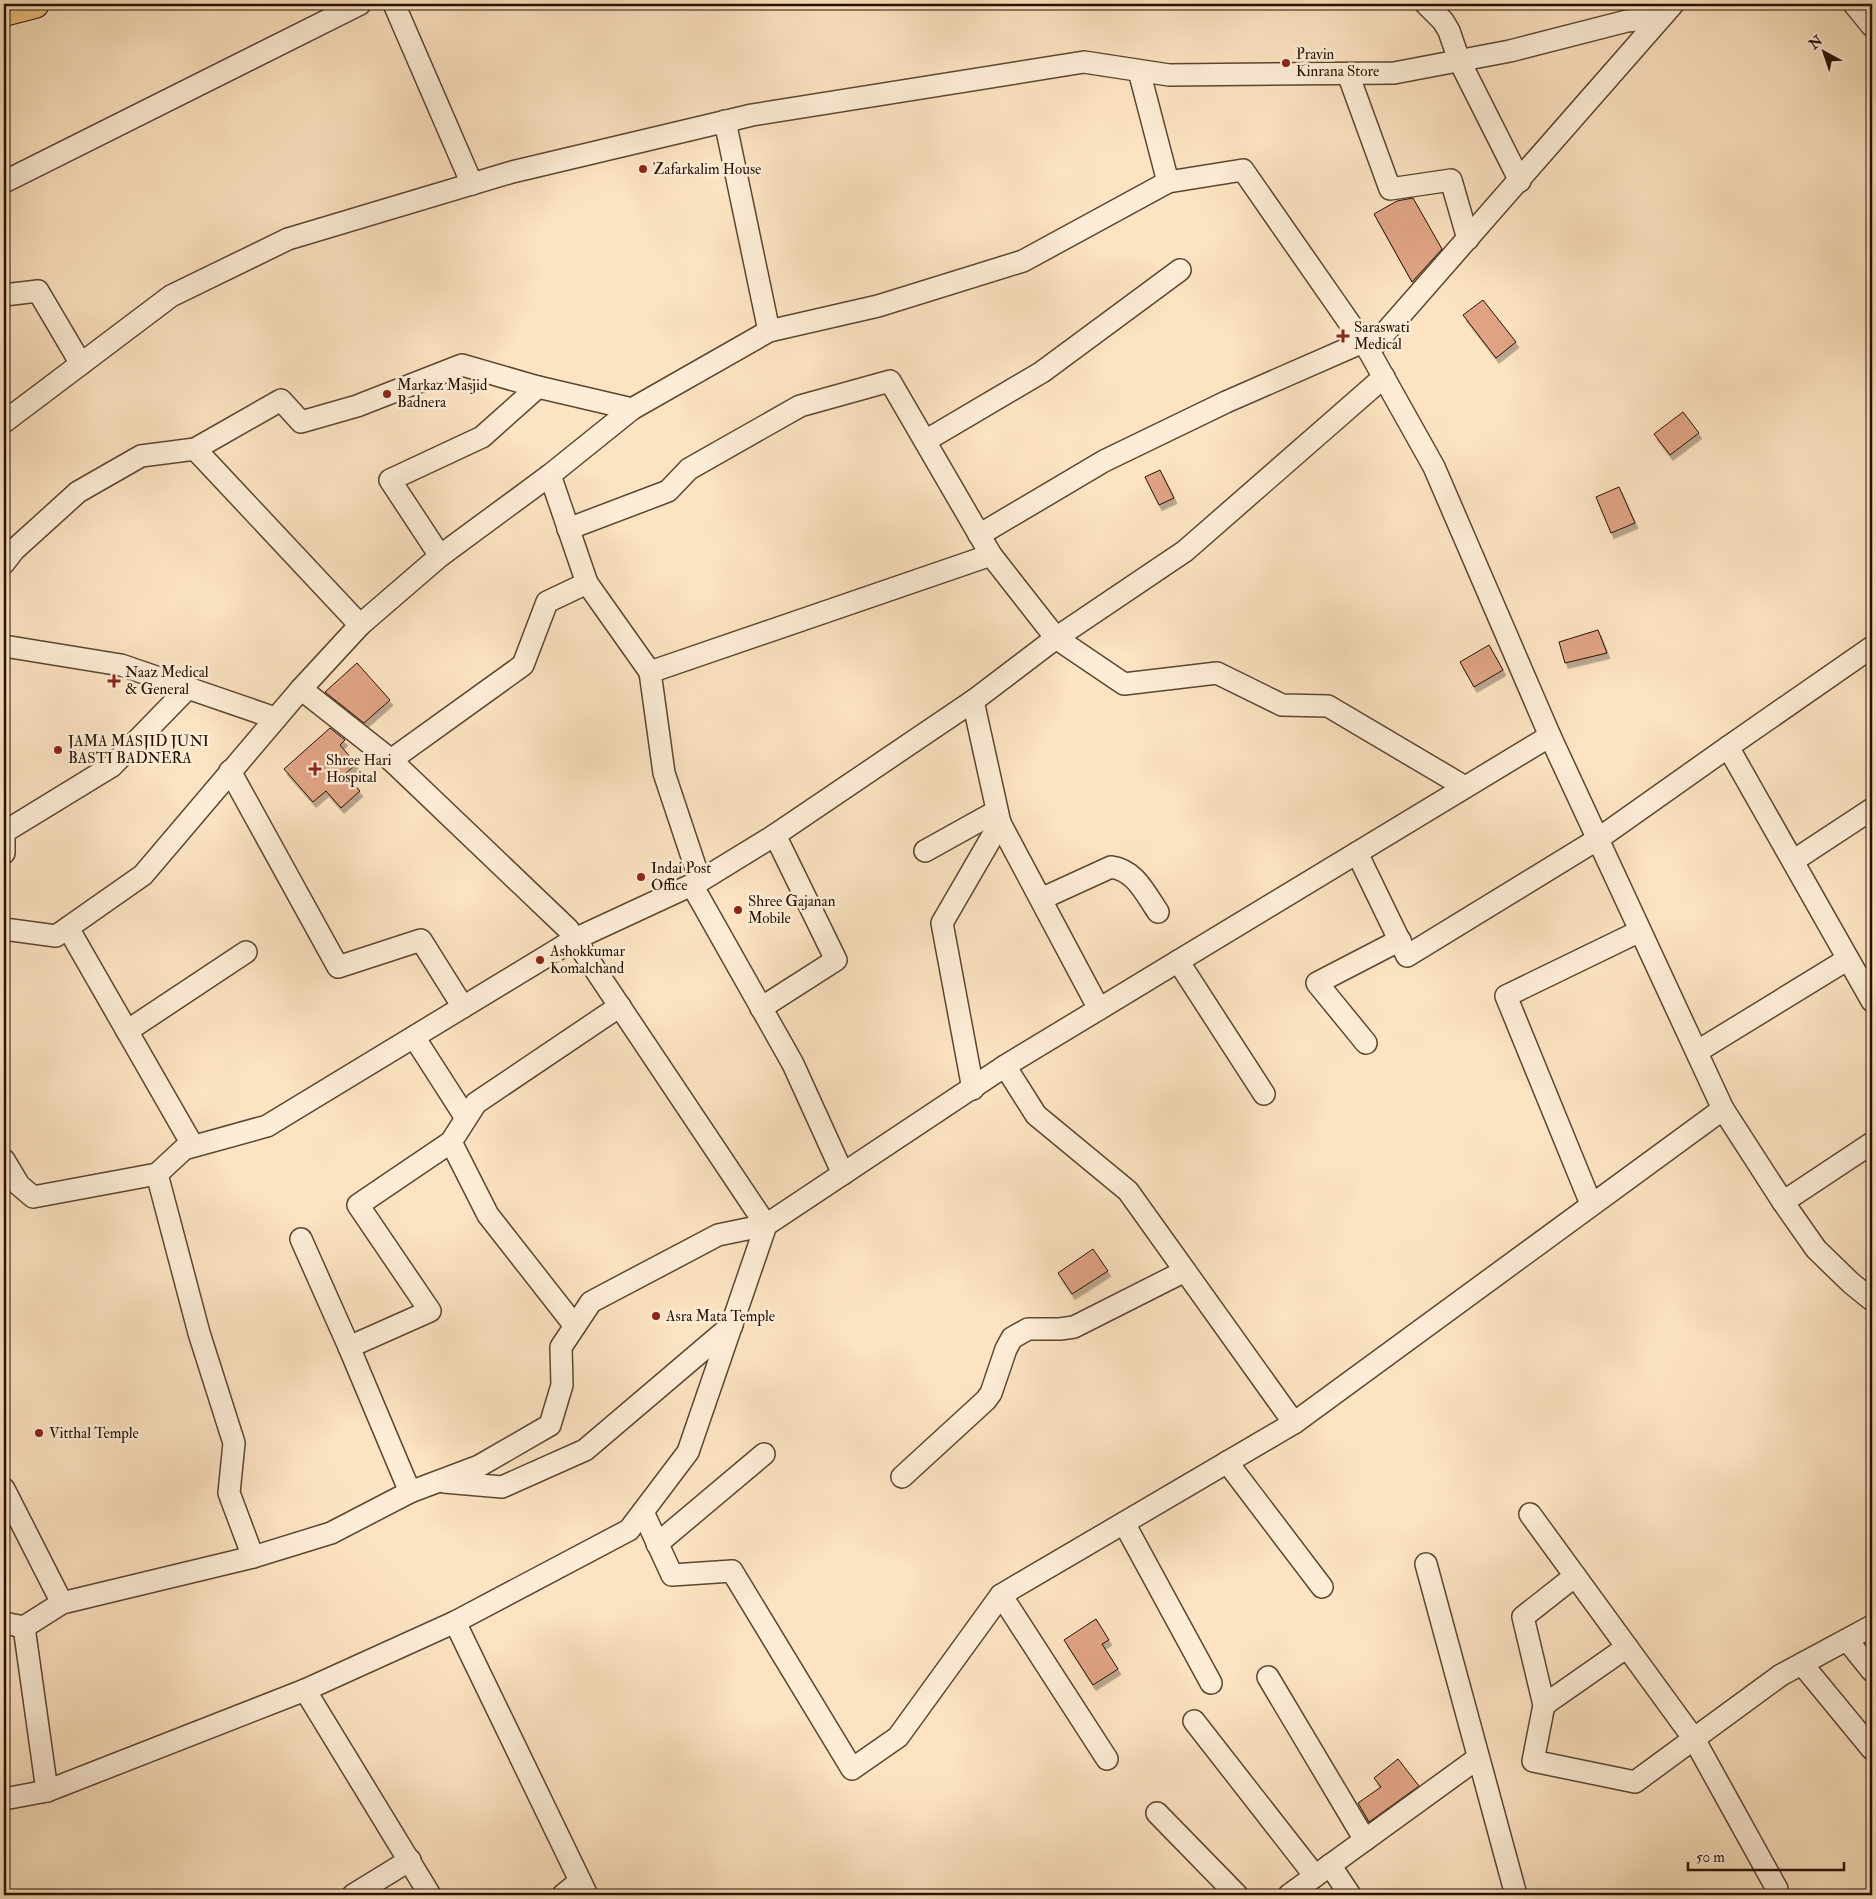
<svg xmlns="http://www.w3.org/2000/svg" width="1876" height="1899" font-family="'IM FELL Double Pica',serif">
<defs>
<filter id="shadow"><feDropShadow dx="3" dy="5.5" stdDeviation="0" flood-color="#0004"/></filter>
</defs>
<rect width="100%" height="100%" fill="#fce3c1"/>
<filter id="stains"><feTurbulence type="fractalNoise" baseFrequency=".004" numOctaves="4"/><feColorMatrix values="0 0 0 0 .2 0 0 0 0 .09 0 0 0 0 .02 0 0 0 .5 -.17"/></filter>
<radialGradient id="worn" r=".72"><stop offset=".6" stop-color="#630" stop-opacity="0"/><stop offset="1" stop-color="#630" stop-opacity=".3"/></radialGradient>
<g fill="#e0a485" stroke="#251100" filter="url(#shadow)">
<polygon points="1413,198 1442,249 1412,282 1374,214 1397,201"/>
<polygon points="1483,300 1516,342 1496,358 1463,315"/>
<polygon points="1683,412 1699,433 1670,455 1654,434"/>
<polygon points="1160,470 1174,498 1159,505 1145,477"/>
<polygon points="1619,487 1635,523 1611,533 1596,497"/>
<polygon points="1598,630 1607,653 1565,663 1559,642"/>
<polygon points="1489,645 1503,670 1474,687 1460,662"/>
<polygon points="357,663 390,700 364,723 325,692"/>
<polygon points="330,728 345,740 340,745 356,764 345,774 360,791 341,808 326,791 313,802 284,769"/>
<polygon points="1093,1249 1108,1271 1072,1294 1058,1273"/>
<polygon points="1096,1619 1109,1640 1102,1644 1118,1669 1093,1685 1064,1640"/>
<polygon points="1398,1759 1419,1786 1369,1822 1358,1803 1381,1787 1374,1778"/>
</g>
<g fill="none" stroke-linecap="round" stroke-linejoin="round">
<defs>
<g id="minor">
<polyline points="394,4 472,184"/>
<polyline points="1426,4 1443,21 1449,31 1459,60 1520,181"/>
<polyline points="1854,4 1872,26"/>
<polyline points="1139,71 1168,182"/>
<polyline points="1348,74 1390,189 1451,180 1468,239"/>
<polyline points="725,121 769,331"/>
<polyline points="4,182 360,4"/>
<polyline points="4,295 38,291 81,364"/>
<polyline points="1369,351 1434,467 1550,736 1723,1109 1783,1202 1816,1249 1851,1283 1872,1300"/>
<polyline points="4,422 171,296 288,239 512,172 752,115 1084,62 1169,75 1394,73 1510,51 1627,21 1659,18"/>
<polyline points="925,441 1042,372 1180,270"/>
<polyline points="195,449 360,625"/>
<polyline points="568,529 668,491 689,469 800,406 890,381 991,555 1056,638 1124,684 1217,673 1282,705 1328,706 1465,787"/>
<polyline points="979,535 1104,461 1226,402 1363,342"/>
<polyline points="440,556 390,480 482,437 538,387"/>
<polyline points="4,563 14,550 78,492 141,456 195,449 281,400 301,422 357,406 462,365 538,387 632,409"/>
<polyline points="587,583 650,672 991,555"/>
<polyline points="4,646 121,665 275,718"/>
<polyline points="1872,647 1728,747 1872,1001"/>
<polyline points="650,672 664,773 700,881"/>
<polyline points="973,701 1000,823 942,923 973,1089"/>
<polyline points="391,760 523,665 547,602 587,583 550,475"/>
<polyline points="230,771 338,967 421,940 463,1007"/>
<polyline points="1000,823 1099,1009"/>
<polyline points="925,851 997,811"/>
<polyline points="4,853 4,832 112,766 188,688"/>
<polyline points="1357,853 1407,956 1598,839 1728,747"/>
<polyline points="1793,861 1872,809"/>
<polyline points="692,885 793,1064 843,1174"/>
<path d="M1041,899L1111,867C1135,870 1145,893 1158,912"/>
<polyline points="68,928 193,1146"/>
<polyline points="4,929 56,936 143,875 301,689 360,625 440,556 550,475 632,409 769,331 878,306 1023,261 1168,182 1243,170 1369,351 1673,4"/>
<polyline points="1178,961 1264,1094"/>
<polyline points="761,1008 836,960 775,835"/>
<polyline points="127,1031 246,952"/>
<polyline points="414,1037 466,1118"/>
<polyline points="1366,1043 1317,983 1400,940"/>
<polyline points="1698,1051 1848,959"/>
<polyline points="1005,1066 1036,1115 1128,1191 1294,1423"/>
<polyline points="451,1142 488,1215 575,1326"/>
<polyline points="4,1160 19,1185 33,1197 157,1174"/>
<polyline points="1783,1202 1872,1143"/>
<polyline points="1591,1204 1506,996 1640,931"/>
<polyline points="301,1239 349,1347"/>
<polyline points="1227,1462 1322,1587"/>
<polyline points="902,1477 986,1400 991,1393 1006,1349 1012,1338 1028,1329 1060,1329 1074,1327 1185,1271"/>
<polyline points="444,1482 502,1487 585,1450 732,1325"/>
<polyline points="4,1489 62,1603"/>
<polyline points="410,1492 349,1347 430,1311 358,1205 451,1142 476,1103 620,1006"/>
<polyline points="643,1512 672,1575 732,1571 852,1769 898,1737 1001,1595 1294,1423 1723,1109"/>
<polyline points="1530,1514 1694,1739 1777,1889"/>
<polyline points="1124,1523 1211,1683"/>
<polyline points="657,1544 764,1454"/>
<polyline points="253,1557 229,1493 234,1443 199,1333 157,1174 184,1149 267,1126 575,939 700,881 775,835 973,701 1056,638 1185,551 1384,377"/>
<polyline points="1426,1564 1516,1895"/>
<polyline points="1575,1576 1523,1617 1544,1705 1533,1761 1635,1782 1781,1675 1872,1626"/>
<polyline points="1001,1595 1107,1759"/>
<polyline points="455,1622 587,1895"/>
<polyline points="4,1623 24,1627"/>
<polyline points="1847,1640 1872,1671"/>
<polyline points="1802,1664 1872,1749"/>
<polyline points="1268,1677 1365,1840"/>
<polyline points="305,1690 430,1895"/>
<polyline points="1544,1705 1627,1647"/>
<polyline points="1194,1721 1315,1876"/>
<polyline points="47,1791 24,1627 62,1603 253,1557 331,1533 410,1492 479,1466 550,1425 562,1385 561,1347 591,1302 718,1235 766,1225 568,929 391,760 301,689"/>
<polyline points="4,1799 47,1791 305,1690 455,1622 629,1530 688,1452 766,1225 1005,1066 1550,736"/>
<polyline points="1157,1813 1237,1895"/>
<polyline points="1330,1865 1350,1895"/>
<polyline points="353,1895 410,1860"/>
<polyline points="563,1895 580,1881"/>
<polyline points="1289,1895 1478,1758"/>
</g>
<polyline id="trunk" points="4,12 35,4"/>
</defs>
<use href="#minor" stroke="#5b4630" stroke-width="24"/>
<use href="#trunk" stroke="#251100" stroke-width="30"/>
<use href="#minor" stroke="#fdedd7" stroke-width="21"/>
<use href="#trunk" stroke="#eec280" stroke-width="28"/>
</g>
<g fill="#8f2418" stroke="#fdedd7" stroke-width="2">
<circle cx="1286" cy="63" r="5"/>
<circle cx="643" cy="169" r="5"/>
<path d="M1340.5 328.5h5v5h5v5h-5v5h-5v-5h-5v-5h5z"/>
<circle cx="387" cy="394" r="5"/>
<path d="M111.5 673.5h5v5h5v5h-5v5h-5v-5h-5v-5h5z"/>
<circle cx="58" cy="750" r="5"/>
<path d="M312.5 761.5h5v5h5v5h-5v5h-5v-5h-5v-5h5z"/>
<circle cx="641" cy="877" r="5"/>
<circle cx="738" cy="910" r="5"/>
<circle cx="540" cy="960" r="5"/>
<circle cx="656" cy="1316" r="5"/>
<circle cx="39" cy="1433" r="5"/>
</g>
<g text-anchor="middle" stroke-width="5" stroke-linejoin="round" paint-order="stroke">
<g font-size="15" fill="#251100" stroke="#fdedd7" text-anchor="start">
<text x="1296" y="59">Pravin<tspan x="1296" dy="17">Kinrana Store</tspan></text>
<text x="653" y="174">Zafarkalim House</text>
<text x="1354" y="332">Saraswati<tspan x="1354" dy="17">Medical</tspan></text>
<text x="397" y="390">Markaz Masjid<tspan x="397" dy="17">Badnera</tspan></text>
<text x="125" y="677">Naaz Medical<tspan x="125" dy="17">&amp; General</tspan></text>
<text x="68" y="746">JAMA MASJID JUNI<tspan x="68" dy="17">BASTI BADNERA</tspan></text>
<text x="326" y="765">Shree Hari<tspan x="326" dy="17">Hospital</tspan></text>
<text x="651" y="873">Indai Post<tspan x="651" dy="17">Office</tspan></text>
<text x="748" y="906">Shree Gajanan<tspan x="748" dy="17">Mobile</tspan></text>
<text x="550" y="956">Ashokkumar<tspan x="550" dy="17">Komalchand</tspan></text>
<text x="666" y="1321">Asra Mata Temple</text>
<text x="49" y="1438">Vitthal Temple</text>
</g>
</g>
<rect width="1876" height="1899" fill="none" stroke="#fce3c1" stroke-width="20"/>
<rect x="5" y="5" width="1866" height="1889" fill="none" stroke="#251100" stroke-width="2.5"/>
<rect x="10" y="10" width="1856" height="1879" fill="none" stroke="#251100"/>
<g transform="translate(1824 52) rotate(320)" stroke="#fdedd7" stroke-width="4" paint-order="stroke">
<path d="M0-4L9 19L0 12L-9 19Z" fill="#251100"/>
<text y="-8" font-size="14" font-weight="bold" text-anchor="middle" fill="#251100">N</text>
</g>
<path d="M1688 1862v8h156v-8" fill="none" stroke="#251100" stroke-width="2.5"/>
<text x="1696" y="1862" font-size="15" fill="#251100" stroke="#fdedd7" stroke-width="4" paint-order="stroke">50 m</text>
<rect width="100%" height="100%" filter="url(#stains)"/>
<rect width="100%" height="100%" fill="url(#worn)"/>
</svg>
